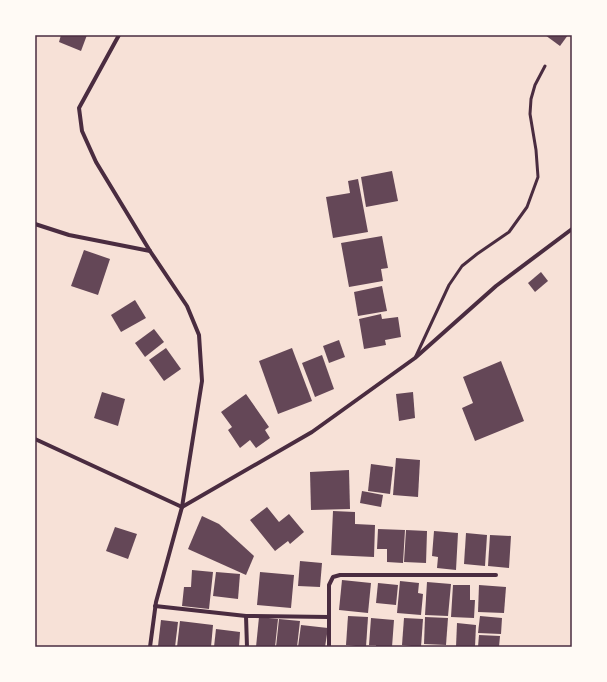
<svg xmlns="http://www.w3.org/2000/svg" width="607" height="682" font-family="'Fira Sans',sans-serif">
<rect width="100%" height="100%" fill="#f7e1d7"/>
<g fill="#644757">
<polygon points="61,35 87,35 81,51 59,42"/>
<polygon points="545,35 568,35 560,46"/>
<polygon points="392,171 398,201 366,207 361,177"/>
<polygon points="358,179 368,232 333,238 326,197 350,193 348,181"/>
<polygon points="382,236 388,268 381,269 383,281 349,287 341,243"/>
<polygon points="84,250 110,259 98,295 71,286"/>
<polygon points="541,272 548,281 535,292 528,283"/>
<polygon points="382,286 387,311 358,316 354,292"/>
<polygon points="135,300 146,318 121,332 111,315"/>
<polygon points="381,314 382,319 398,317 401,337 385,340 386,345 364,349 359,319"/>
<polygon points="154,329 164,342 145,357 135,343"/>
<polygon points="339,340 345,357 329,363 323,346"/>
<polygon points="166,348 181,369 164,381 149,360"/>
<polygon points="292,348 312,401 278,414 259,361"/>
<polygon points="322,355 334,389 315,397 302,363"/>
<polygon points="501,361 524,421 475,441 462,408 473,403 463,377"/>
<polygon points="102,392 125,399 118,426 94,418"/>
<polygon points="413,392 415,418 399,421 396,394"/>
<polygon points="246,394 269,427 265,430 270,438 256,448 250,440 240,448 228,430 232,427 221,412"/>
<polygon points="396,458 420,460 418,497 393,495"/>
<polygon points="371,464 393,467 390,494 368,491"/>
<polygon points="349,470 350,509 311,510 310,472"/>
<polygon points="362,491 383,495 381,507 360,503"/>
<polygon points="267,507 279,522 289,514 304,532 290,544 288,541 275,551 250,520"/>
<polygon points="333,511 355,512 355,524 375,525 374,557 331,555"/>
<polygon points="202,516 219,524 254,556 246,575 188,549"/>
<polygon points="115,527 137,534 128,559 106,551"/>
<polygon points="378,529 405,530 403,563 387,562 387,549 377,549"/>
<polygon points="406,530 427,531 426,563 404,562"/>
<polygon points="434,531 458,533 456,570 437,568 438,557 432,556"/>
<polygon points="466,533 487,535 485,566 464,564"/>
<polygon points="490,535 511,536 509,568 488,566"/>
<polygon points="300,561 322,563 320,587 298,586"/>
<polygon points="192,570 213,572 209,609 182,606 184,587 191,587"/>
<polygon points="216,572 240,574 238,599 213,596"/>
<polygon points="260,572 294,575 291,608 257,605"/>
<polygon points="342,580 371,583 368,613 339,610"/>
<polygon points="400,581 419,583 418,593 423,594 421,615 397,613"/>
<polygon points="427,582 451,584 448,616 425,615"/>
<polygon points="378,583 398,585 396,605 376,603"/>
<polygon points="453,585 470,585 470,600 475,600 474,618 451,617"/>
<polygon points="479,585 506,587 504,613 478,612"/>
<polygon points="348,616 368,617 366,647 346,645"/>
<polygon points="480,616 502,618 501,634 478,633"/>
<polygon points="259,617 278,619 275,647 256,647"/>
<polygon points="425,617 448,618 446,645 424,644"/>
<polygon points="371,618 394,620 392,647 376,647 376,645 369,645"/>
<polygon points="404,618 423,619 421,647 402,645"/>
<polygon points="279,619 300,621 297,647 276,647"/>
<polygon points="161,620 178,622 175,647 158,646"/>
<polygon points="180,621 213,625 211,647 177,647"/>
<polygon points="457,623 476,625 475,647 456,647"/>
<polygon points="301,625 328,628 325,647 298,647"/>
<polygon points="216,629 240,632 239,647 214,647"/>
<polygon points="479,635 500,636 499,647 478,647"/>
</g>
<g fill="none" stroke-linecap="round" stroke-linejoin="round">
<polyline stroke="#4a2c40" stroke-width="3" points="416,356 449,285 462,266 477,254 509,232 527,207 538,177 536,150 530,114 531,99 535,85 545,66"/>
<g stroke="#4a2c40" stroke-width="4">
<polyline points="119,35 79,108 82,131 96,162 150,251 187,306 199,335 202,381 182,507 156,602 150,647"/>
<polyline points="35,224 69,235 150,251"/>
<polyline points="35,439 182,507"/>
<polyline points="182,507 312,432 415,358 496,286 572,229"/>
<polyline points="155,606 246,616 329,617"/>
<polyline points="246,616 247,647"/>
<polyline points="329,647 329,585 333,577 340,575 496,575"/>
</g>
</g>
<rect width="607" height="682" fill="none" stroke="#fffaf5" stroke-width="72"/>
<rect x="36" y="36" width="535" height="610" fill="none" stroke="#4a2c40" stroke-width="1.5"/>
</svg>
